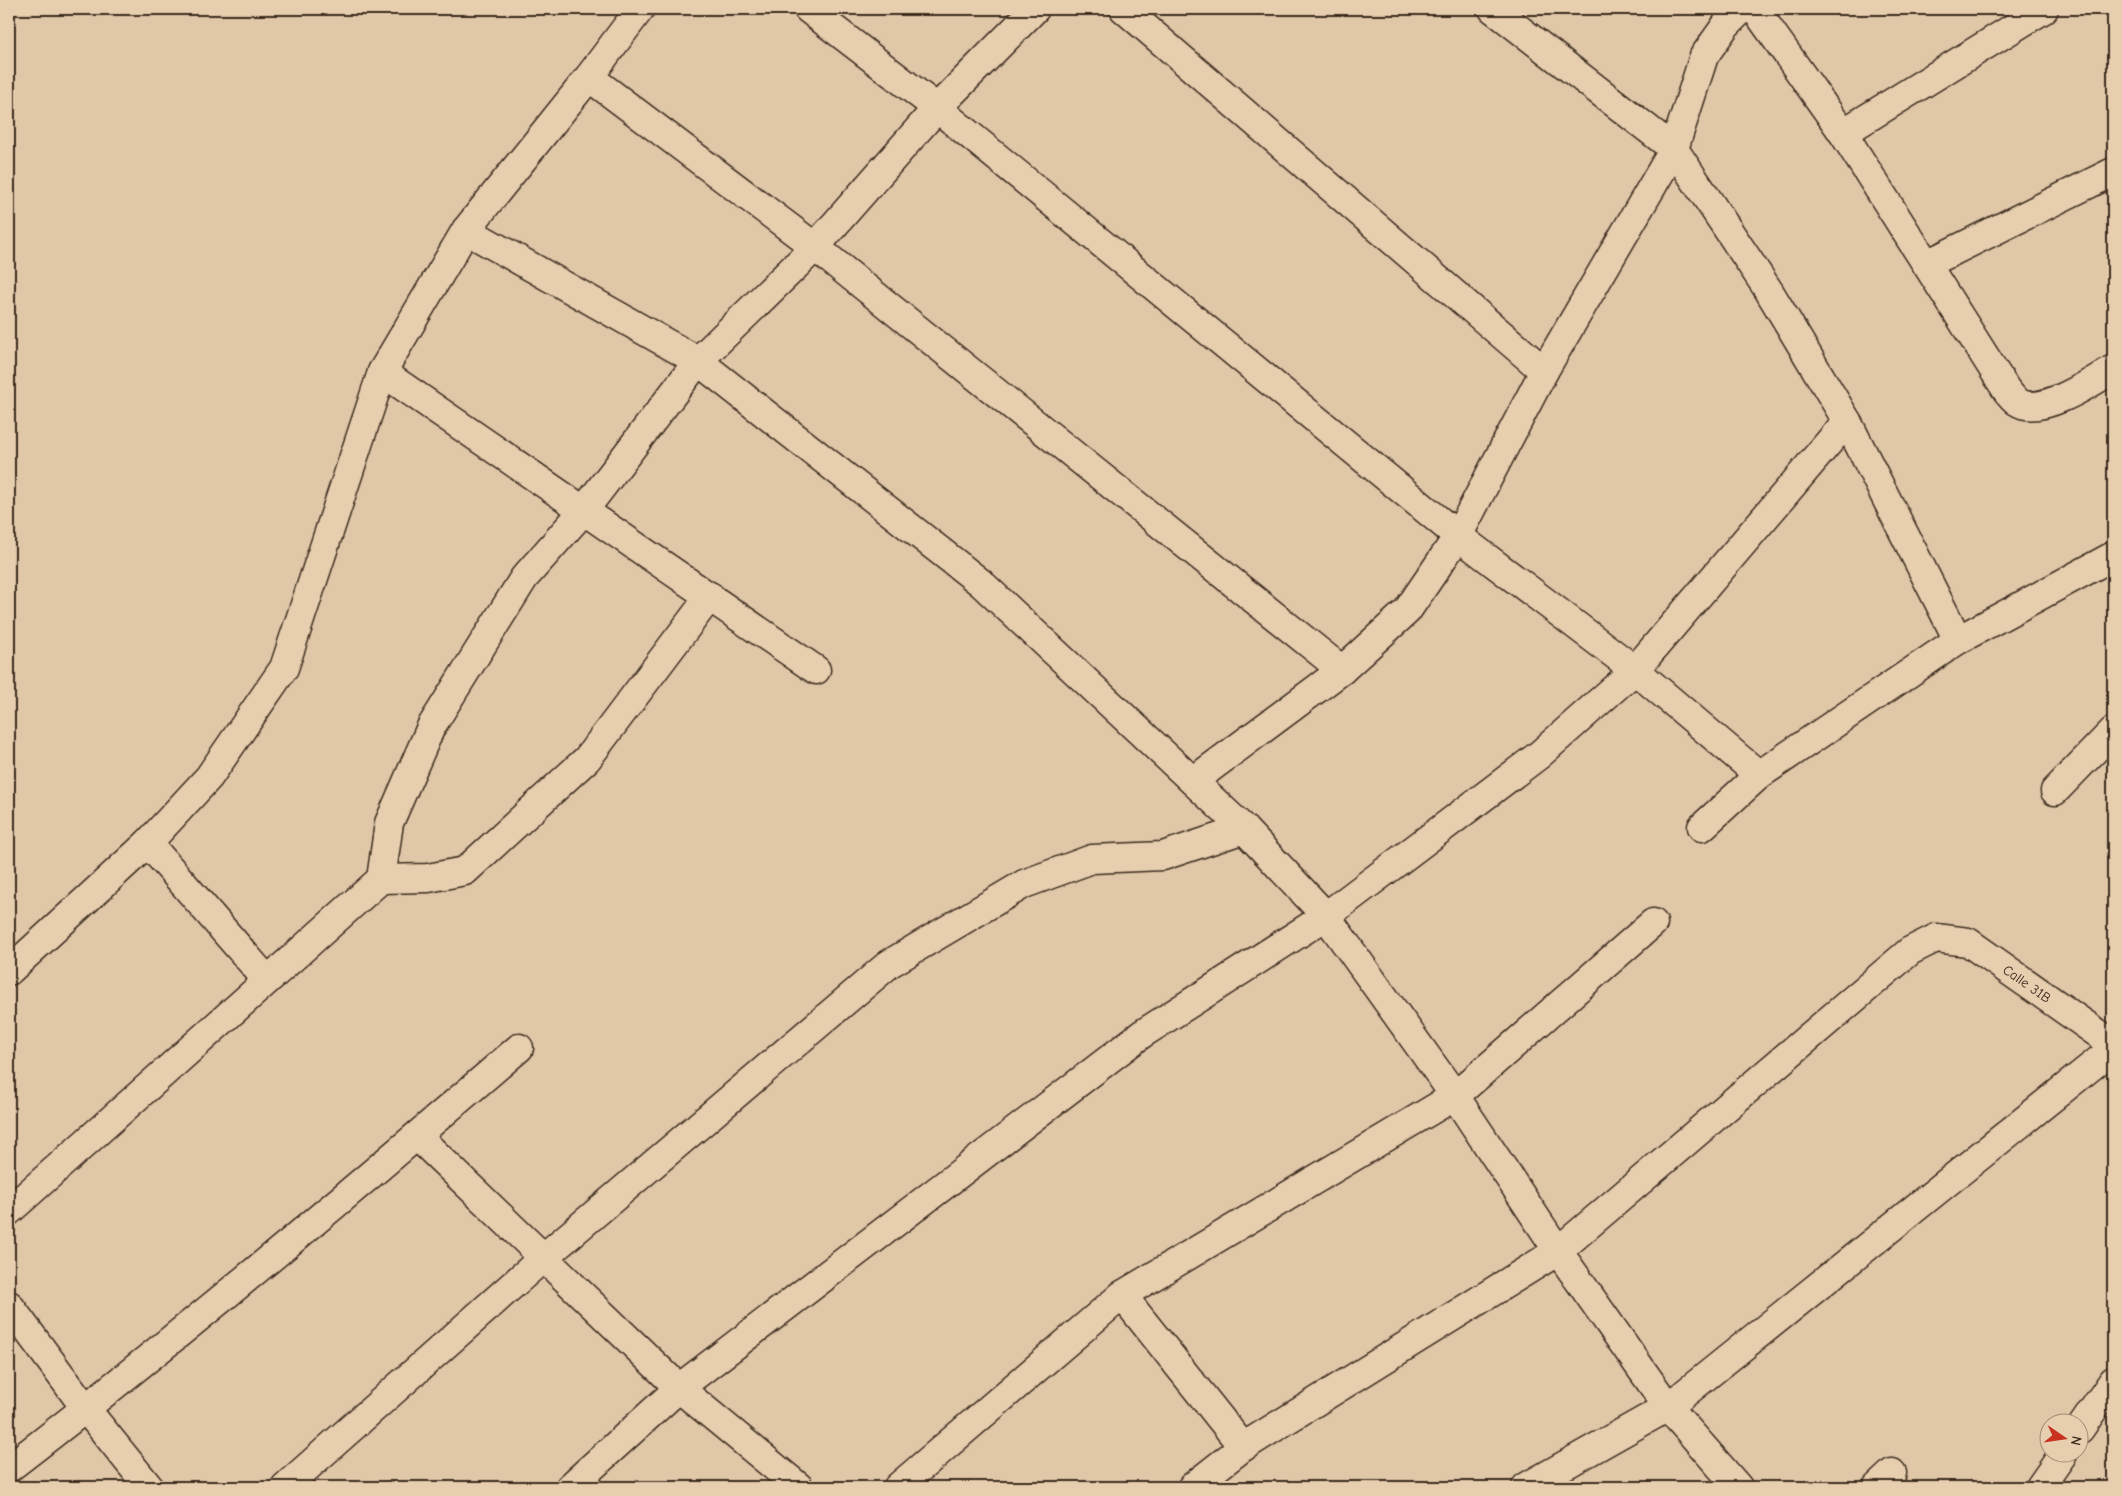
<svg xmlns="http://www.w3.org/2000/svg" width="2122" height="1496" font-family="'Comic Neue',sans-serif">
<rect width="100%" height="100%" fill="#dfc7a8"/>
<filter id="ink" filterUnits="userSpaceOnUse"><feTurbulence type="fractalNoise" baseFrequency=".02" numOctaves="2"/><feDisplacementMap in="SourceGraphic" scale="10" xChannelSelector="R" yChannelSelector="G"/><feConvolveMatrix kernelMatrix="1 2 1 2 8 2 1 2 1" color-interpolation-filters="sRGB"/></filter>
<g filter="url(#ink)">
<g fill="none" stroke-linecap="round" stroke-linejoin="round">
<defs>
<g id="street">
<polyline points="808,9 937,108 1458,536 1635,670 1759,775"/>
<polyline points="1124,9 1544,371"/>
<polyline points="1493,9 1674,149 1769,291 1847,421 1958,640"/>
<path d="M1755,9L1843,133L2007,391C2010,394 2014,400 2018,402C2040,417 2094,381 2113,369"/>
<polyline points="589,77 815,247 1342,670"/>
<polyline points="1843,133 2044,9"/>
<polyline points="466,230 698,361 981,583 1244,829 1326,916 1455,1096 1558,1251 1668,1407 1738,1487"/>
<polyline points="1927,264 2113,172"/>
<polyline points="382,372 816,670"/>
<polyline points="1193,781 1342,670 1407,611 1458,536 1544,371 1674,149 1704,56 1726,25 1742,9"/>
<polyline points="2055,791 2113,731"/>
<polyline points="1702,827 1759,775 1958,640 2113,556"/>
<polyline points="148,843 267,980"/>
<polyline points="381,879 428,878 465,871 587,759 710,596"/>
<polyline points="9,971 148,843 209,777 284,668 382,372 466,230 589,77 640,9"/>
<polyline points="417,1136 679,1388 799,1487"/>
<polyline points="9,1211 381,879 389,823 431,727 524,578 585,509 698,361 815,247 937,108 1035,9"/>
<polyline points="1122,1295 1243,1447"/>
<polyline points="9,1305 86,1409 149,1487"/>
<polyline points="2080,1429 2113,1381"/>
<path d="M9,1468C183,1334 352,1192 519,1048"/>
<polyline points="285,1487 543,1258 889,964 1024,884 1092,859 1163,856 1244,829"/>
<polyline points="570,1487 679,1388 1142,1034 1326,916 1539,755 1635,670 1847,421"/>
<polyline points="898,1487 1122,1295 1455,1096 1653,923"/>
<path id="s1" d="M1192,1487L1243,1447L1558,1251L1910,951L1936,938L1968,942L2113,1044"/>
<polyline points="1526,1487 1668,1407 2113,1049"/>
<polyline points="1877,1487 1892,1473"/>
<polyline points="2040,1487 2063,1454"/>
</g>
</defs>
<use href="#street" stroke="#3b2a1e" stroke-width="31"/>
<use href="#street" stroke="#e6ceae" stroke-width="28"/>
</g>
</g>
<g text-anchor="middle" stroke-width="4.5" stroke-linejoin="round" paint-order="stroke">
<g font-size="14" fill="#3b2a1e" stroke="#e6ceae">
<text dy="5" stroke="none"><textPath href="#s1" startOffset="1032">Calle 31B</textPath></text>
</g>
</g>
<rect width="2122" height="1496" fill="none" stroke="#e6ceae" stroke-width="30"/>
<rect x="15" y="15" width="2092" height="1466" fill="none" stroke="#3b2a1e" stroke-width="2" filter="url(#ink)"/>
<g transform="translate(2064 1438) rotate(103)"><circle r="24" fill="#e6ceae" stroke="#a28c74"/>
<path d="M0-4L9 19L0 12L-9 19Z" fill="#c8321e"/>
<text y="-8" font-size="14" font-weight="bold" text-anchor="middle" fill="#3b2a1e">N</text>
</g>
</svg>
